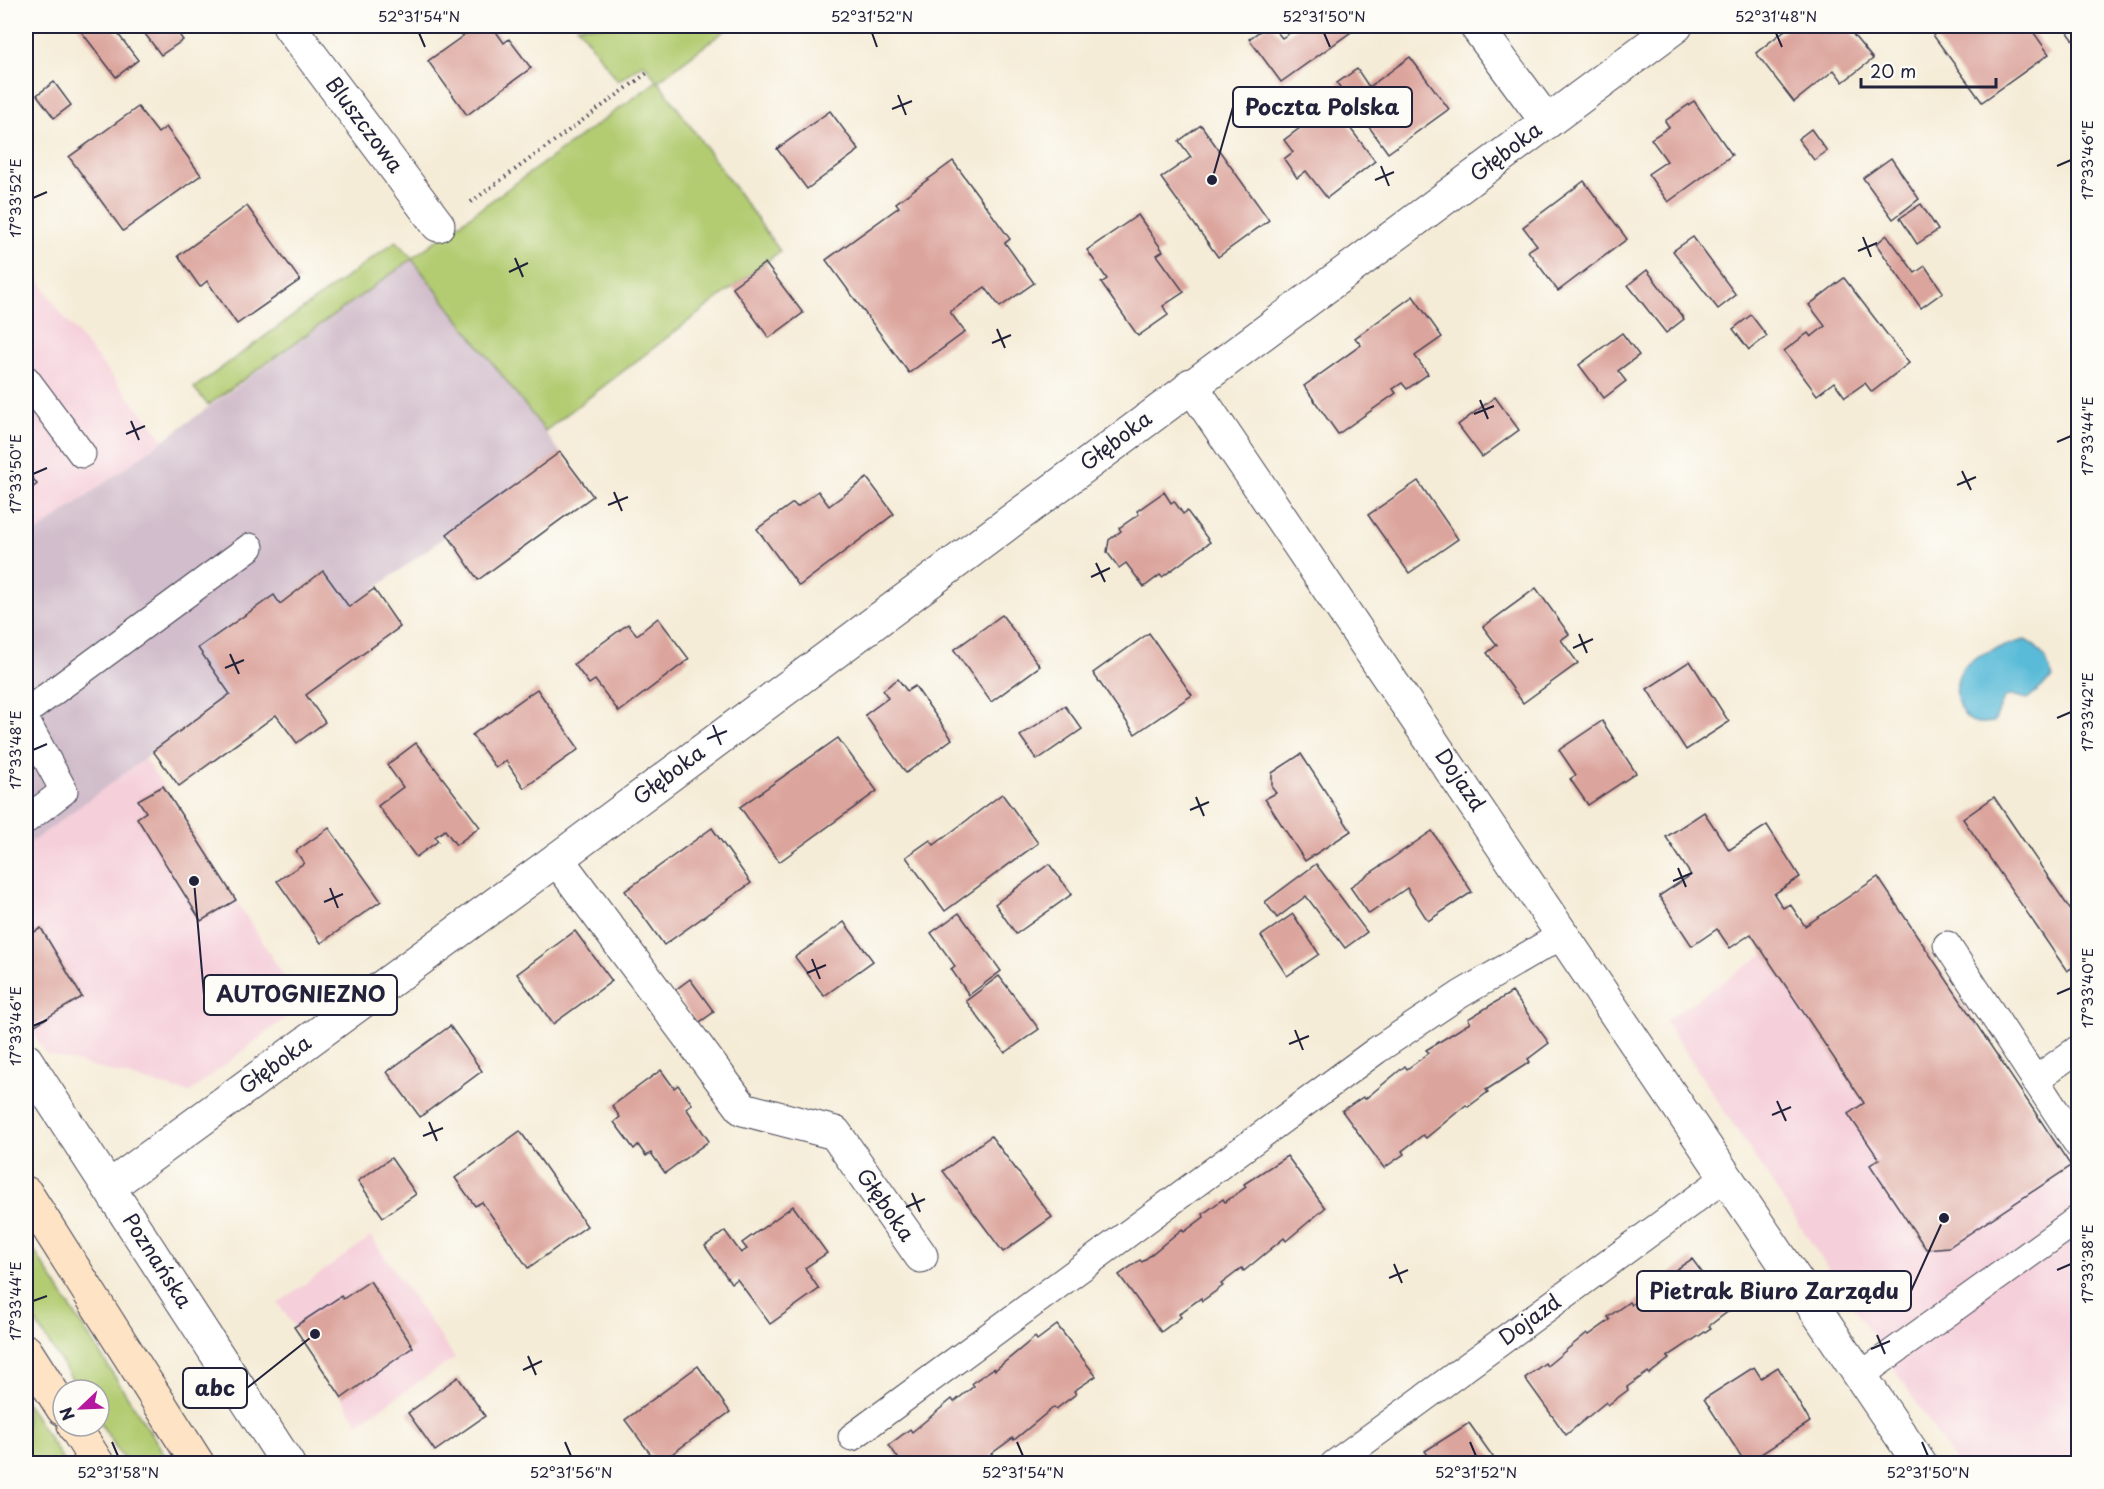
<svg xmlns="http://www.w3.org/2000/svg" width="2104" height="1489" font-family="'Playpen Sans',sans-serif">
<rect width="100%" height="100%" fill="#fdfcf7"/>
<filter id="ink" filterUnits="userSpaceOnUse"><feTurbulence type="fractalNoise" baseFrequency=".0167" numOctaves="2"/><feDisplacementMap in="SourceGraphic" scale="12" xChannelSelector="R" yChannelSelector="G"/><feConvolveMatrix kernelMatrix="1 2 1 2 8 2 1 2 1" color-interpolation-filters="sRGB"/></filter>
<filter id="wash" filterUnits="userSpaceOnUse"><feTurbulence type="fractalNoise" baseFrequency=".008" numOctaves="4" result="noise"/><feDisplacementMap in="SourceGraphic" scale="24" xChannelSelector="R" yChannelSelector="G"/><feGaussianBlur stdDeviation="1.35" result="paint"/><feColorMatrix in="noise" values="0 0 0 0 0 0 0 0 0 0 0 0 0 0 0 0 0 1.4 0 .05"/><feComposite in="paint" operator="in"/></filter>
<g filter="url(#wash)">
<rect width="100%" height="100%" fill="#f5ecd7"/>
<g fill="#f5cfda">
<polygon points="26,258 59,311 168,445 26,549"/>
<polygon points="144,758 184,817 302,1005 189,1093 46,1054 26,1020 26,846"/>
<polygon points="1878,877 2078,1177 2078,1463 1956,1463 1665,1021"/>
<polygon points="371,1237 455,1358 358,1423 278,1303"/>
</g>
<polygon fill="#d1bdcb" points="412,259 560,452 26,846 26,540"/>
<g fill="#b3cc72" stroke="#6a7756" stroke-width="1.5">
<polygon points="577,26 731,26 658,81 780,251 545,431 412,259 208,405 194,388 396,241 412,258 657,81 644,63 618,81"/>
<polygon points="26,1238 170,1463 126,1463 99,1421 99,1390 79,1390 26,1307"/>
<polygon points="26,1402 65,1463 26,1463"/>
</g>
<path fill="#5abbd8" stroke="#3e6e8a" stroke-width="1.5" d="M2025,640C2042,648 2047,661 2053,678L2027,699L2011,695L2004,698L1994,722C1985,723 1975,725 1967,718C1954,706 1953,678 1965,666C1978,652 2007,645 2025,640Z"/>
<g id="blocks">
<g fill="#dba49c">
<polygon points="77,26 112,26 138,60 116,77"/>
<polygon points="139,26 173,26 183,40 161,55"/>
<polygon points="477,26 492,26 504,43 509,39 531,68 467,115 428,61"/>
<polygon points="1267,26 1272,26 1282,38 1300,26 1346,26 1351,32 1281,82 1249,39"/>
<polygon points="1790,26 1846,26 1873,59 1843,82 1834,70 1794,102 1756,53"/>
<polygon points="1946,26 2029,26 2049,54 1982,102 1933,35"/>
<polygon points="2063,26 2078,26 2078,46"/>
<polygon points="1410,57 1449,109 1388,153 1337,83 1357,69 1369,87"/>
<polygon points="54,82 71,105 54,118 37,95"/>
<polygon points="1694,101 1732,155 1668,202 1648,174 1667,161 1651,139 1669,127 1665,121"/>
<polygon points="1332,104 1375,161 1327,198 1306,171 1297,178 1284,159 1293,152 1284,140"/>
<polygon points="138,107 158,133 166,127 201,175 123,231 69,157"/>
<polygon points="830,111 859,150 807,189 777,149"/>
<polygon points="1201,125 1269,220 1218,257 1161,178 1191,157 1179,141"/>
<polygon points="1811,129 1827,151 1814,160 1798,139"/>
<polygon points="1891,158 1919,199 1893,219 1863,178"/>
<polygon points="953,161 1010,239 1005,243 1034,283 1000,307 985,287 950,312 965,332 909,373 826,260 899,207 896,203"/>
<polygon points="1584,181 1627,239 1558,291 1528,251 1537,245 1523,227"/>
<polygon points="1921,204 1938,230 1917,244 1900,218"/>
<polygon points="247,206 300,280 237,324 207,281 200,287 178,256"/>
<polygon points="1138,215 1163,251 1157,255 1184,292 1163,306 1168,315 1138,336 1101,283 1107,279 1087,250"/>
<polygon points="1887,235 1915,273 1925,266 1943,292 1921,308 1876,244"/>
<polygon points="1693,237 1736,295 1718,309 1673,251"/>
<polygon points="765,263 803,313 769,338 732,287"/>
<polygon points="1647,270 1684,319 1666,333 1628,285"/>
<polygon points="1844,278 1909,363 1872,392 1865,383 1845,397 1834,382 1817,395 1784,351 1808,333 1811,337 1825,326 1809,305"/>
<polygon points="1413,296 1442,337 1415,356 1428,374 1407,389 1402,383 1393,389 1396,393 1338,434 1304,386 1361,345 1355,338"/>
<polygon points="1751,315 1767,336 1749,350 1733,329"/>
<polygon points="1622,333 1639,355 1618,371 1626,381 1604,398 1579,365"/>
<polygon points="1495,397 1519,430 1482,457 1458,425"/>
<polygon points="560,452 593,496 478,580 447,534"/>
<polygon points="26,469 37,484 26,493"/>
<polygon points="867,478 894,514 799,586 757,529 793,503 797,507 818,491 829,506"/>
<polygon points="1418,481 1458,539 1409,573 1368,515"/>
<polygon points="1164,492 1171,503 1174,501 1183,514 1187,511 1210,542 1162,577 1160,575 1144,587 1126,563 1119,568 1107,552 1109,540 1121,531 1119,528 1139,514 1137,511"/>
<polygon points="323,571 349,607 374,589 400,627 306,695 325,722 297,743 276,715 179,786 153,751 230,694 198,648 274,595 280,604"/>
<polygon points="1536,588 1569,634 1561,640 1578,663 1523,703 1487,653 1497,645 1483,627"/>
<polygon points="1002,615 1040,666 991,702 954,650"/>
<polygon points="658,618 689,659 619,712 595,680 589,684 574,664 628,624 637,635"/>
<polygon points="1149,633 1192,695 1135,734 1093,673"/>
<polygon points="1690,661 1729,722 1686,750 1647,689"/>
<polygon points="898,679 907,691 915,686 952,739 906,773 865,715 888,698 883,690"/>
<polygon points="537,689 579,749 524,788 506,761 496,768 472,735"/>
<polygon points="1065,706 1082,729 1037,760 1020,736"/>
<polygon points="1602,721 1636,773 1588,805 1570,779 1576,775 1559,750"/>
<polygon points="838,738 877,791 779,862 740,807"/>
<polygon points="416,743 480,827 456,845 445,830 435,837 438,841 416,857 378,806 403,787 387,765"/>
<polygon points="1301,754 1351,831 1305,861 1265,799 1276,793 1272,788 1272,773"/>
<polygon points="163,786 236,900 201,921 137,818 146,812 138,800"/>
<polygon points="1002,794 1038,843 945,911 906,857 930,840 934,845"/>
<polygon points="1994,797 2078,921 2078,964 2067,971 1963,819"/>
<polygon points="1704,812 1729,850 1767,825 1800,877 1774,894 1783,908 1790,904 1805,926 1878,877 2071,1166 1949,1247 1926,1249 1870,1165 1879,1159 1848,1114 1864,1103 1751,934 1730,948 1717,929 1692,946 1659,896 1691,875 1666,837"/>
<polygon points="329,828 381,901 321,943 277,881 304,863 296,851"/>
<polygon points="712,828 751,883 664,945 625,891"/>
<polygon points="1432,831 1472,892 1428,921 1407,888 1369,914 1350,887"/>
<polygon points="1049,864 1072,894 1016,934 995,904"/>
<polygon points="1316,864 1367,932 1345,948 1306,896 1277,918 1265,902"/>
<polygon points="959,913 1001,971 969,995 951,969 955,966 931,933"/>
<polygon points="1293,914 1319,954 1287,976 1261,936"/>
<polygon points="844,922 873,961 824,996 795,957"/>
<polygon points="41,928 82,997 30,1028 26,1020 26,937"/>
<polygon points="575,931 612,981 553,1024 517,974"/>
<polygon points="999,976 1039,1029 1005,1053 966,1001"/>
<polygon points="690,979 714,1012 697,1024 674,991"/>
<polygon points="1512,992 1549,1043 1528,1059 1530,1062 1486,1090 1488,1092 1468,1107 1466,1105 1426,1138 1423,1135 1402,1151 1404,1154 1384,1168 1342,1111 1363,1097 1365,1099 1405,1066 1407,1069 1429,1053 1426,1050 1470,1023 1468,1019"/>
<polygon points="450,1026 482,1071 420,1117 387,1072"/>
<polygon points="661,1070 674,1088 678,1085 692,1104 686,1108 709,1141 665,1173 651,1153 646,1156 638,1145 634,1149 614,1122 620,1117 612,1106"/>
<polygon points="520,1131 587,1226 528,1268 482,1202 475,1206 455,1178"/>
<polygon points="991,1136 1052,1217 1003,1252 943,1171"/>
<polygon points="1287,1156 1325,1208 1286,1241 1284,1238 1244,1271 1242,1268 1221,1284 1223,1286 1202,1301 1201,1298 1179,1314 1181,1317 1161,1332 1119,1275 1140,1260 1142,1262 1182,1229 1184,1232 1204,1217 1203,1214 1223,1199 1225,1202 1246,1187 1244,1184"/>
<polygon points="391,1158 416,1194 383,1217 358,1181"/>
<polygon points="793,1206 827,1253 805,1268 819,1289 770,1324 737,1279 731,1283 705,1246 725,1231 741,1253 747,1249 742,1243"/>
<polygon points="1692,1259 1730,1310 1709,1326 1711,1328 1667,1357 1669,1359 1649,1374 1648,1372 1627,1387 1628,1390 1608,1405 1606,1402 1566,1435 1525,1378 1545,1363 1547,1366 1587,1333 1589,1335 1610,1320 1608,1317 1629,1302 1631,1305 1652,1289 1649,1287"/>
<polygon points="370,1281 413,1347 342,1398 294,1327 341,1296 343,1299"/>
<polygon points="1057,1325 1096,1376 1074,1391 1076,1394 1056,1409 1054,1407 1014,1440 1013,1438 991,1454 993,1456 983,1464 902,1464 889,1445 910,1429 912,1432 952,1399 954,1402 974,1386 972,1383 994,1368 995,1370 1035,1337 1037,1340"/>
<polygon points="698,1366 730,1412 658,1464 625,1420"/>
<polygon points="1754,1367 1761,1378 1778,1367 1810,1422 1746,1464 1704,1399"/>
<polygon points="458,1377 485,1416 435,1451 408,1413"/>
<polygon points="1469,1423 1498,1464 1414,1464 1427,1454 1425,1451"/>
</g>
</g>
</g>
<g filter="url(#ink)">
<use href="#blocks" fill-opacity="0" stroke="#424052" stroke-width="1.5"/>
<g fill="none" stroke-linecap="round" stroke-linejoin="round">
<defs>
<g id="service">
<polyline points="26,379 82,454"/>
<polyline points="26,712 250,547"/>
<polyline points="26,721 64,791 26,820"/>
<polyline points="1947,945 2078,1145"/>
<polyline points="2035,1080 2078,1049"/>
<polyline points="1860,1376 2078,1219"/>
<polyline points="852,1437 1377,1050 1461,994 1564,934"/>
<polyline points="1334,1464 1726,1177"/>
</g>
<g id="minor">
<polyline points="289,26 438,225"/>
<polyline points="1476,26 1547,122"/>
<polyline points="1191,385 1920,1464"/>
<polyline points="557,859 743,1109 835,1133 921,1256"/>
<polyline points="26,1060 288,1464"/>
<polyline points="109,1187 557,859 1676,26"/>
</g>
<g id="secondary">
<polyline points="26,1193 198,1464"/>
<polyline points="26,1351 63,1409"/>
<polyline points="74,1426 98,1464"/>
</g>
</defs>
<use href="#service" stroke="#424052" stroke-width="29"/>
<use href="#minor" stroke="#424052" stroke-width="35"/>
<use href="#secondary" stroke="#424052" stroke-width="35"/>
<polyline stroke="#424052" stroke-width="4" stroke-dasharray="1.5 4.5" stroke-linecap="butt" points="471,202 650,71"/>
<use href="#service" stroke="#fff" stroke-width="27"/>
<use href="#minor" stroke="#fff" stroke-width="33"/>
<use href="#secondary" stroke="#fee4c5" stroke-width="33"/>
</g>
</g>
<path fill="none" stroke="#22223b" stroke-width="2" d="M419,33L425,47M872,33L877,47M1324,33L1330,47M1776,33L1782,47M898,95L906,115M892,109L912,101M1381,166L1389,186M2057,166L2071,160M1375,180L1394,172M33,198L47,192M1863,237L1871,257M1858,251L1877,243M515,258L523,277M509,272L528,263M997,329L1005,348M992,343L1011,335M1480,400L1488,419M1474,414L1494,406M131,421L139,440M126,434L145,426M2057,442L2071,436M1962,471L1971,490M33,474L47,468M1957,485L1976,477M614,492L622,511M608,505L628,497M1096,563L1105,582M1091,577L1110,568M1579,634L1587,653M1573,648L1593,639M230,654L239,674M225,668L244,660M2057,718L2071,712M713,725L721,745M707,739L727,731M33,750L47,744M1196,797L1204,816M1190,810L1209,802M1678,868L1686,887M1673,881L1692,873M330,888L338,908M324,902L343,894M812,959L820,979M807,973L826,965M2057,994L2071,988M33,1026L47,1020M1295,1030L1303,1050M1289,1044L1309,1036M1777,1101L1786,1121M1772,1115L1791,1107M429,1122L437,1141M423,1136L443,1128M912,1193L920,1212M906,1207L925,1199M1394,1264L1402,1283M2057,1270L2071,1264M1389,1278L1408,1270M33,1301L47,1296M1877,1335L1885,1354M1871,1349L1890,1341M528,1356L536,1375M523,1370L542,1361M112,1442L118,1456M565,1442L571,1456M1017,1442L1023,1456M1470,1442L1476,1456M1922,1442L1928,1456"/>
<g text-anchor="middle" stroke-width="4.5" stroke-linejoin="round" paint-order="stroke">
<g font-size="21" fill="#22223b" stroke="#fdfcf7">
<text transform="translate(364 125) rotate(53)" y="7">Bluszczowa</text>
<text transform="translate(1506 152) rotate(-37)" y="7">Głęboka</text>
<text transform="translate(1116 441) rotate(-37)" y="7">Głęboka</text>
<text transform="translate(669 775) rotate(-37)" y="7">Głęboka</text>
<text transform="translate(1460 780) rotate(56)" y="7">Dojazd</text>
<text transform="translate(275 1065) rotate(-36)" y="7">Głęboka</text>
<text transform="translate(885 1205) rotate(55)" y="7">Głęboka</text>
<text transform="translate(157 1261) rotate(57)" y="7">Poznańska</text>
<text transform="translate(1530 1320) rotate(-36)" y="7">Dojazd</text>
</g>
</g>
<path fill="none" stroke="#22223b" stroke-width="2" d="M1212 180L1233 107M194 881L204 995M1944 1218L1911 1291M315 1334L247 1388"/>
<g fill="#22223b" stroke="#fdfcf7" stroke-width="2">
<circle cx="1212" cy="180" r="6"/>
<circle cx="194" cy="881" r="6"/>
<circle cx="1944" cy="1218" r="6"/>
<circle cx="315" cy="1334" r="6"/>
</g>
<g fill="#fdfcf7" stroke="#22223b" stroke-width="2">
<rect x="1233" y="87" width="179" height="40" rx="6"/>
<rect x="204" y="975" width="193" height="40" rx="6"/>
<rect x="1637" y="1271" width="274" height="40" rx="6"/>
<rect x="183" y="1368" width="64" height="40" rx="6"/>
</g>
<g font-size="22" text-anchor="middle" font-weight="bold" fill="#22223b">
<text x="1322" y="115">Poczta Polska</text>
<text x="301" y="1002">AUTOGNIEZNO</text>
<text x="1774" y="1299">Pietrak Biuro Zarządu</text>
<text x="215" y="1396">abc</text>
</g>
<rect width="2104" height="1489" fill="none" stroke="#fdfcf7" stroke-width="66"/>
<g transform="translate(81 1408) rotate(247)"><circle r="28" fill="#fdfcf7" stroke="#a5a5ac" stroke-width="1.5"/>
<path d="M0-4.5L10 22L0 15L-10 22Z" fill="#b5179e"/>
<text y="-9" font-size="16" font-weight="bold" text-anchor="middle" fill="#22223b">N</text>
</g>
<path d="M1861 78v9h135v-9" fill="none" stroke="#22223b" stroke-width="3"/>
<text x="1870" y="78" font-size="18" fill="#22223b" stroke="#fdfcf7" stroke-width="4.5" paint-order="stroke">20 m</text>
<rect x="33" y="33" width="2038" height="1423" fill="none" stroke="#22223b" stroke-width="2"/>
<g font-size="15" text-anchor="middle" fill="#22223b">
<text x="419" y="22">52°31'54"N</text>
<text x="872" y="22">52°31'52"N</text>
<text x="1324" y="22">52°31'50"N</text>
<text x="1776" y="22">52°31'48"N</text>
<text transform="translate(2088 160) rotate(-90)" y="5">17°33'46"E</text>
<text transform="translate(16 198) rotate(-90)" y="5">17°33'52"E</text>
<text transform="translate(2088 436) rotate(-90)" y="5">17°33'44"E</text>
<text transform="translate(16 474) rotate(-90)" y="5">17°33'50"E</text>
<text transform="translate(2088 712) rotate(-90)" y="5">17°33'42"E</text>
<text transform="translate(16 750) rotate(-90)" y="5">17°33'48"E</text>
<text transform="translate(2088 988) rotate(-90)" y="5">17°33'40"E</text>
<text transform="translate(16 1026) rotate(-90)" y="5">17°33'46"E</text>
<text transform="translate(2088 1264) rotate(-90)" y="5">17°33'38"E</text>
<text transform="translate(16 1301) rotate(-90)" y="5">17°33'44"E</text>
<text x="118" y="1478">52°31'58"N</text>
<text x="571" y="1478">52°31'56"N</text>
<text x="1023" y="1478">52°31'54"N</text>
<text x="1476" y="1478">52°31'52"N</text>
<text x="1928" y="1478">52°31'50"N</text>
</g>
</svg>
